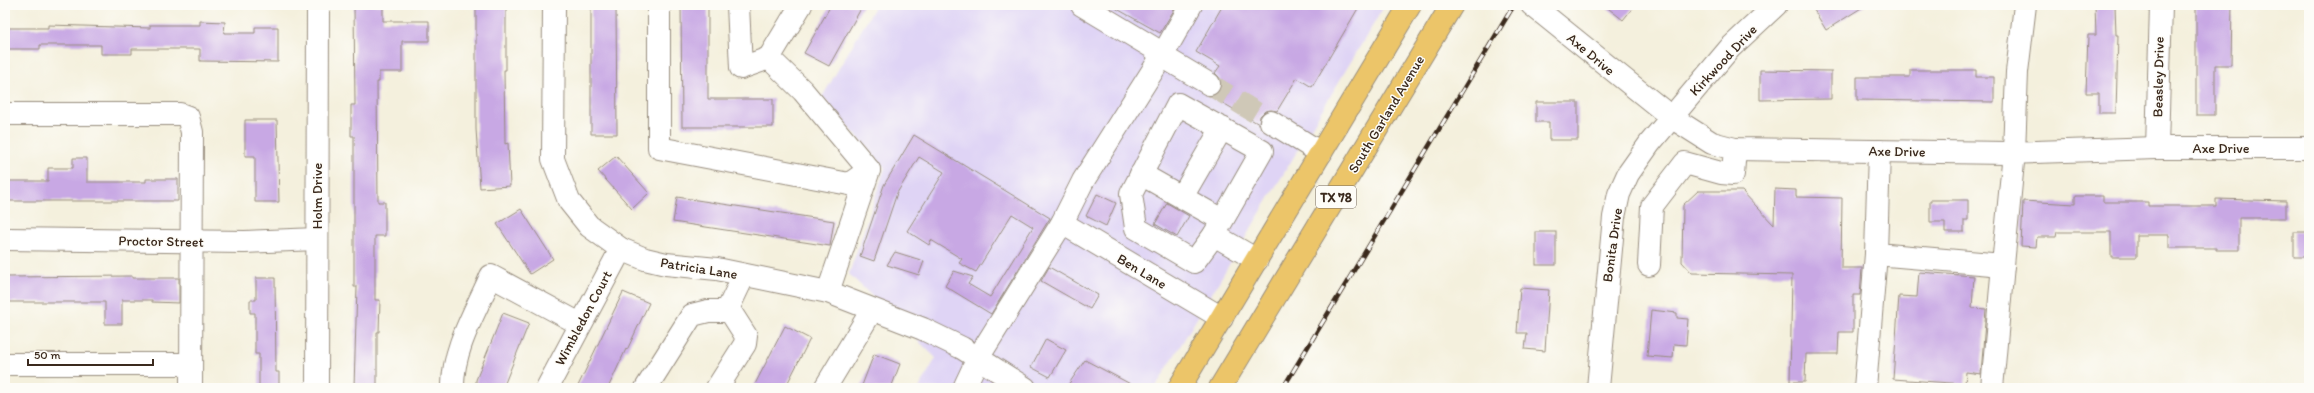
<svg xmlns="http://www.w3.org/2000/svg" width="2314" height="393" font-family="Itim,sans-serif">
<rect width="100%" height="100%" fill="#fdfcf7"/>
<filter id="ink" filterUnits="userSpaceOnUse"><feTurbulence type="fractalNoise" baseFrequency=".025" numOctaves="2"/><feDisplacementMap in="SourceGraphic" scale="8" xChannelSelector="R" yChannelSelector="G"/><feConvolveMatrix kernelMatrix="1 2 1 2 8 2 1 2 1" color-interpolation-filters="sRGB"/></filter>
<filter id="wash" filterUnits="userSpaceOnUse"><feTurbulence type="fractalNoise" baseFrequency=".012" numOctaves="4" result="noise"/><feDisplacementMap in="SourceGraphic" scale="16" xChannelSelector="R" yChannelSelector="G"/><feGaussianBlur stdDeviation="0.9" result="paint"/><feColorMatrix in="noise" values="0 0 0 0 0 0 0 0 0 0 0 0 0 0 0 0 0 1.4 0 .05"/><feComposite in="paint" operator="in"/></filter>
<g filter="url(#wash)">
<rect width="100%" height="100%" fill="#f4f0dd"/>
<polygon fill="#dfd4f5" points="876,5 1385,5 1155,388 919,388 936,358 849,274 885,168 822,97"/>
<g id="blocks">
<g fill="#c8a8e4">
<polygon points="354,5 383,5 383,21 429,21 429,41 402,41 402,72 379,72 379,82 377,82 378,202 385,202 385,236 375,236 375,300 380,300 379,332 377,332 377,387 354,387 357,287 354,287 354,136 351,136 351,105 355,105"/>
<polygon points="476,5 506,5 506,70 504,70 505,144 508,143 510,186 480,188 476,129"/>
<polygon points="591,5 616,5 617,134 591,134"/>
<polygon points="681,5 708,5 708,99 773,99 773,127 682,127"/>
<polygon points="831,5 863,5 829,66 804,53"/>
<polygon points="1110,5 1177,5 1160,33"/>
<polygon points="1223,5 1360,5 1312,87 1297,78 1277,111 1271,110 1265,111 1260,116 1259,124 1211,96 1220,90 1220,78 1215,73 1220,66 1196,52"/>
<polygon points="1604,5 1635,5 1623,20"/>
<polygon points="1811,5 1866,5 1826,30"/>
<polygon points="2095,5 2115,5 2116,35 2118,35 2116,113 2099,113 2099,93 2086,93 2088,35 2096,35"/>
<polygon points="2196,5 2232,5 2231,65 2215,65 2215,115 2196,115"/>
<polygon points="200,21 225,22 224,33 255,33 255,27 278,27 278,62 200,61 200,49 132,49 132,54 101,54 101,45 40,45 40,49 5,49 5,28 48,28 48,25 150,28 150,25 200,25"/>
<polygon points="1760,70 1831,71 1831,99 1760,100"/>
<polygon points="1910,70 1976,70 1976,77 1994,77 1994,102 1857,100 1857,77 1910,77"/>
<polygon points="1536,102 1578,102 1578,140 1549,140 1549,122 1536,122"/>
<polygon points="245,120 277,120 279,202 255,202 255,156 245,156"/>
<polygon points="914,135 1050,218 991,314 945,286 954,271 973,277 968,284 990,297 1033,227 1012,214 976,272 959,263 962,259 931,240 929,245 907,231 944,172 919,157 897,193 874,261 860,256 884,185"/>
<polygon points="616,156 649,193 632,209 598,171"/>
<polygon points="73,158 87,158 87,182 146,182 146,179 178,179 178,201 5,201 5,181 48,181 48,168 73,168"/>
<polygon points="1775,189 1796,190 1796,197 1842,198 1841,268 1862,268 1860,295 1853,295 1853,332 1839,332 1838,354 1806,354 1805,382 1790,382 1792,275 1692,273 1682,262 1683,205 1698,191 1742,191 1774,225"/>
<polygon points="1097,194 1116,203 1106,226 1086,216"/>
<polygon points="2075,196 2103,196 2103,202 2148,202 2148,206 2216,206 2216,199 2286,201 2286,218 2239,218 2239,250 2216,250 2216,248 2169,248 2169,235 2137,235 2137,257 2111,257 2111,232 2057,232 2056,237 2037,237 2036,247 2021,246 2023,201 2075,204"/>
<polygon points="677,197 834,221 830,246 673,222"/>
<polygon points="1930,200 1968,200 1968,220 1964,220 1964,232 1945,232 1945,222 1930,222"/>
<polygon points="1167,203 1189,216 1177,237 1155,224"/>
<polygon points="521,209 553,259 530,274 497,224"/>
<rect x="1536" y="232" width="20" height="33"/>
<rect x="2294" y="232" width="15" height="25"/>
<polygon points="895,252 924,261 919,275 887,265"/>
<polygon points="1049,267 1098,295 1090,309 1041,281"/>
<polygon points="1919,272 1974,276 1972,308 1986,309 1981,374 1966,372 1965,384 1893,379 1899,296 1917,297"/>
<polygon points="132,276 132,278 179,278 179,303 152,302 152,300 122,300 122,324 105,324 105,302 5,302 5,277"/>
<polygon points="256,278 275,278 276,372 279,372 279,388 259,388 259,354 255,354 255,313 250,313 250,300 256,300"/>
<polygon points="1520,288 1549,290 1545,351 1525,349 1527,333 1517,333"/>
<polygon points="623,292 649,303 627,350 626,349 608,388 577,388"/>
<polygon points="1651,310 1677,313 1677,318 1688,319 1686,345 1674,344 1673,358 1647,356"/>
<polygon points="503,313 529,323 503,388 476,388 476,380"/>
<polygon points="785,326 810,339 785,388 753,388"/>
<polygon points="1046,339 1066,350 1050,377 1031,367"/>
<polygon points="874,354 900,364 891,388 861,388"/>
<polygon points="1085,360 1138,388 1066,388"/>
</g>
</g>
</g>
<g filter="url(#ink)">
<use href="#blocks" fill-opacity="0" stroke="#988d7e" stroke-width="1"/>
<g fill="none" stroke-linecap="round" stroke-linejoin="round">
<polyline stroke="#cfc8b7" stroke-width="22" stroke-dasharray="22 11" stroke-linecap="butt" points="1209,84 1271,122"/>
<defs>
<g id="minor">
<polyline points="554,5 553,159 569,201 589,226 621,249 645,259 666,264 717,269 828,292 923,329 962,348 1025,388"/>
<polyline points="659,5 659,148 849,184 869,170"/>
<polyline points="738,5 741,68 769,58 803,91 869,170 828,292"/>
<polyline points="1082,5 1152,47 1162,56 1191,5"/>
<polyline points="1532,5 1671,117 1712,143 1735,149 2007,153 2157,148 2309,148"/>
<polyline points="769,58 801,5"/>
<polygon points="1178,104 1262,151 1214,235 1194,262 1136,228 1131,194"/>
<polyline points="5,114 180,114 188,117 192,132 191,388"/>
<polyline points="1271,122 1321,153"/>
<polyline points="2157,148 2161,5"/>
<polyline points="1879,151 1876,254 2003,265 2014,152 2017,72 2025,5"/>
<polyline points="1141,174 1222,220"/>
<polyline points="1182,197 1222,128"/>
<polyline points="1062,223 1222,318"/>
<polyline points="1214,235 1257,260"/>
<polyline points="5,239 245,242 317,239"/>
<polyline points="1649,265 1652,206 1685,163 1721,173 1733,174 1735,149"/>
<polyline points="727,311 744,275"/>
<polyline points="5,364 191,364"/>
<polyline points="317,388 318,5"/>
<path d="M453,388C452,349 476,311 491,276L580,324"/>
<polyline points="547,388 621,249"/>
<polyline points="646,388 692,315 708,311 730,311 746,336 745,344 717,388"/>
<polyline points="825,388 872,310"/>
<polyline points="964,388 978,358 1062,223 1083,181 1162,56 1209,84"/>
<polyline points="1598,388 1614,217 1619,194 1628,174 1650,143 1730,48 1776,5"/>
<polyline points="1865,388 1876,254"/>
<polyline points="1992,388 2003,265"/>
</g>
<g id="major">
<polyline points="1179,388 1410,5"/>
<polyline points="1220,388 1452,5"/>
</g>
</defs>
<use href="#minor" stroke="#988d7e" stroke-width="24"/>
<use href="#major" stroke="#988d7e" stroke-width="24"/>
<use href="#minor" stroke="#fff" stroke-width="22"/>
<use href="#major" stroke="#ecc569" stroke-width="22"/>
<defs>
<polyline id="rail" points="1283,388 1514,5"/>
</defs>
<use href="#rail" stroke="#3b2a1e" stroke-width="4.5"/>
<use href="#rail" stroke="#fdfcf7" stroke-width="3" stroke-dasharray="9" stroke-linecap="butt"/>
</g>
</g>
<g text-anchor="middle" stroke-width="3" stroke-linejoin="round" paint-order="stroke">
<rect fill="#fdfcf7" stroke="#75695f" stroke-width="1" x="1316" y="186" width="40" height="22" rx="3"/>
<g font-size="13" font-weight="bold" fill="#3b2a1e">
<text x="1336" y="202">TX 78</text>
</g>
<g font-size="14" fill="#3b2a1e" stroke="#fdfcf7">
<text transform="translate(1591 54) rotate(40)" y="5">Axe Drive</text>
<text transform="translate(1723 60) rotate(-47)" y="5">Kirkwood Drive</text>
<text transform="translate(2158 77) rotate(-89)" y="5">Beasley Drive</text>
<text transform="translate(1386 114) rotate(-59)" y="5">South Garland Avenue</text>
<text x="2221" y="153">Axe Drive</text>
<text transform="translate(1897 151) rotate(1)" y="5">Axe Drive</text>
<text transform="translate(317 196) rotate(-90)" y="5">Holm Drive</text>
<text transform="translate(161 241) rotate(1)" y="5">Proctor Street</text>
<text transform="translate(1612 245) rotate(-82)" y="5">Bonita Drive</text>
<text transform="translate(699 268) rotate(9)" y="5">Patricia Lane</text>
<text transform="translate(1142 271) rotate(31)" y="5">Ben Lane</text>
<text transform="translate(583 318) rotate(-62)" y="5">Wimbledon Court</text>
</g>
</g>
<rect width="2314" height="393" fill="none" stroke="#fdfcf7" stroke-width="20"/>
<path d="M28 359v6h125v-6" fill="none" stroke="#3b2a1e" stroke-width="2"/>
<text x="34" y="359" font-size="12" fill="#3b2a1e" stroke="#fdfcf7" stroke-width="3" paint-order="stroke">50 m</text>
</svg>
